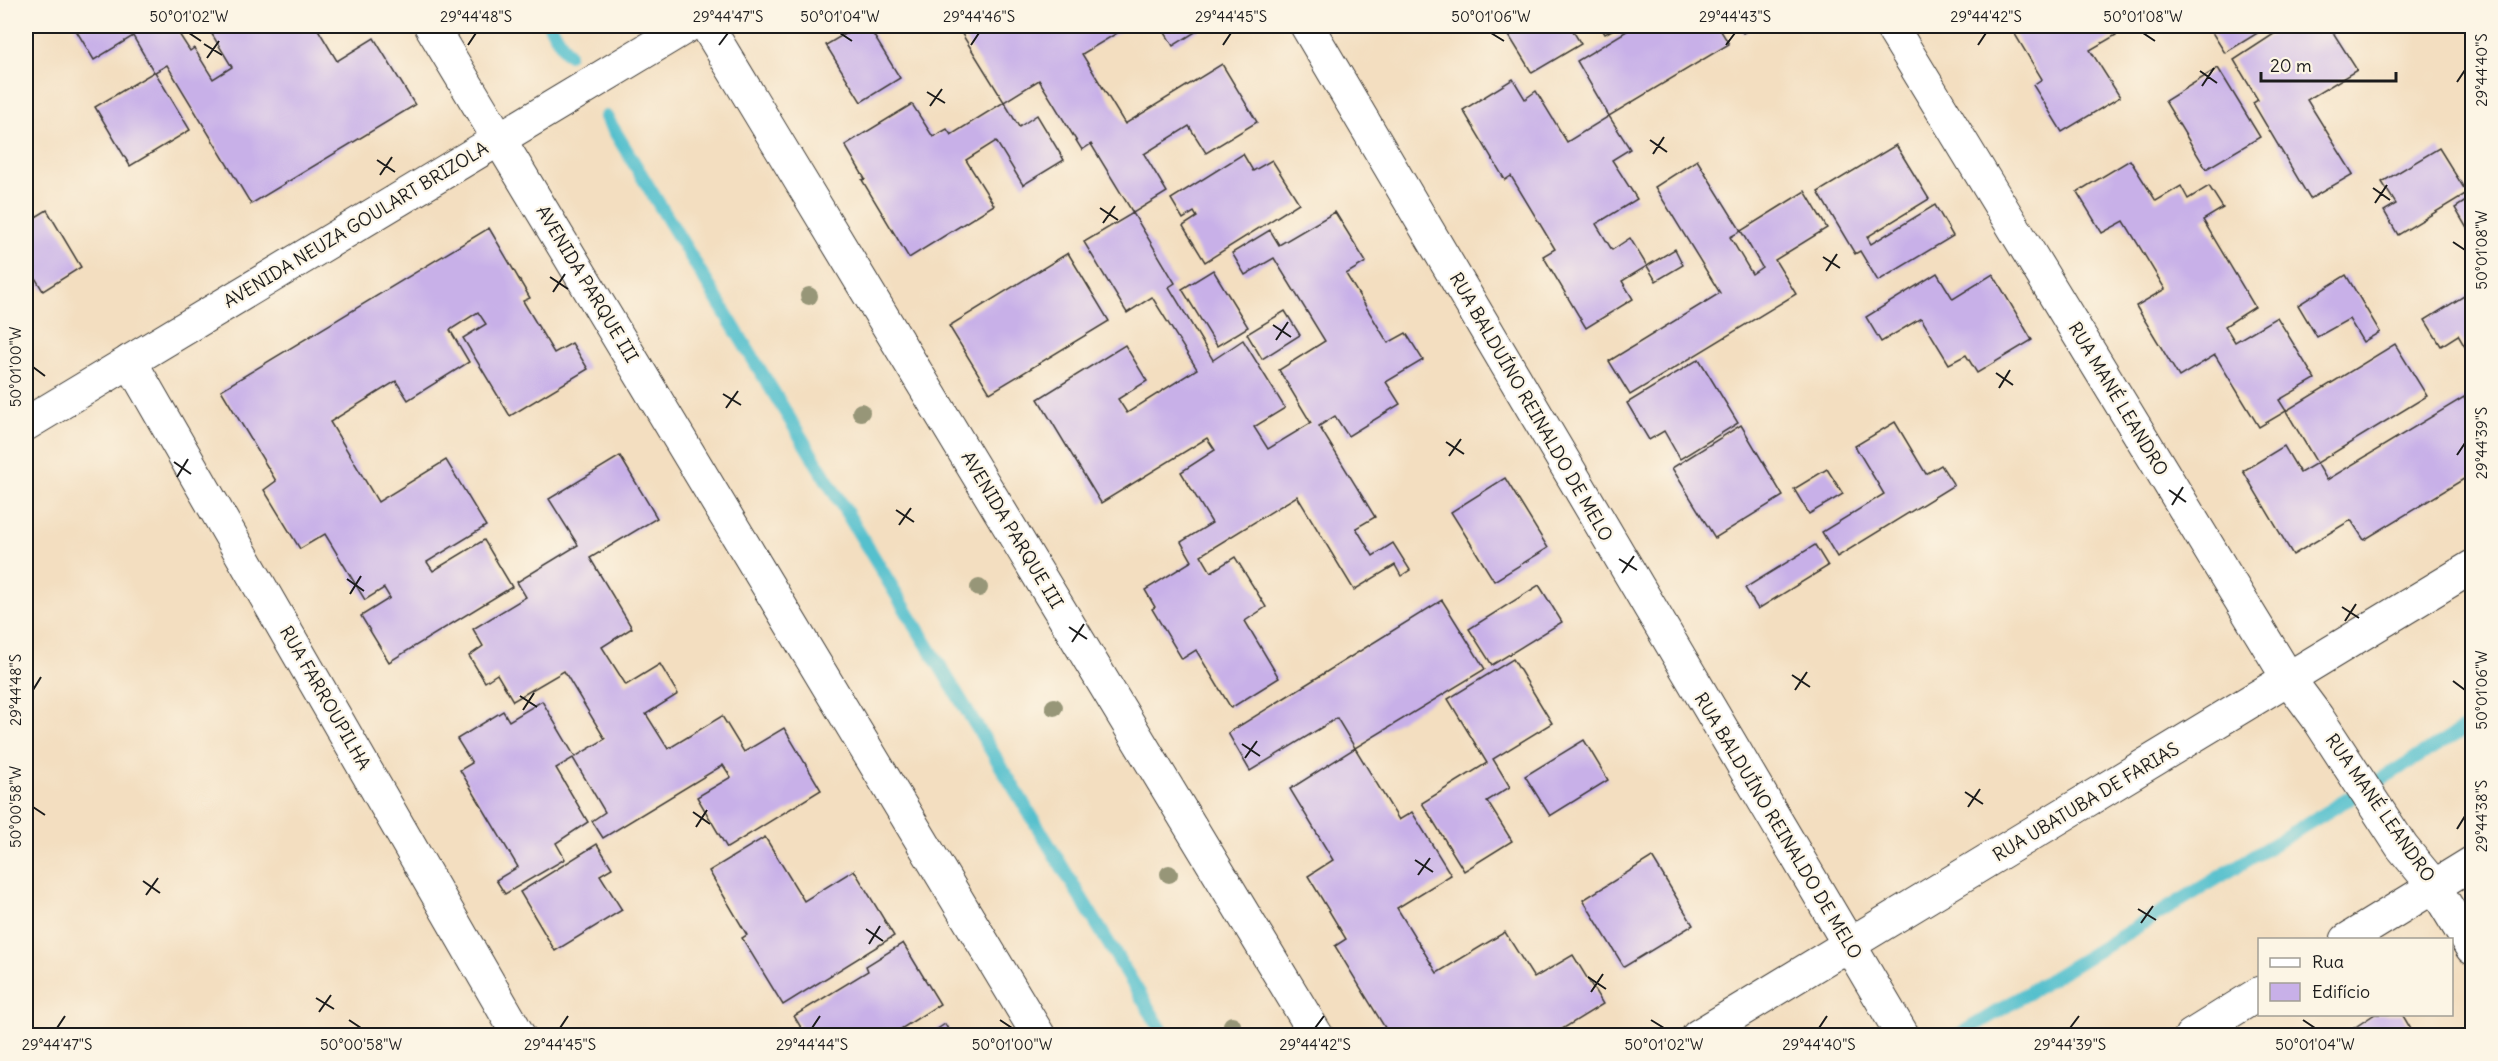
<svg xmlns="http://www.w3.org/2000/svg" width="2498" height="1061" font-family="Delius,sans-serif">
<rect width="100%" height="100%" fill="#fcf5e5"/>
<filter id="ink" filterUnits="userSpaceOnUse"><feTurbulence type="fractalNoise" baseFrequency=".0167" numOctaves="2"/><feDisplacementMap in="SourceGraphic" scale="12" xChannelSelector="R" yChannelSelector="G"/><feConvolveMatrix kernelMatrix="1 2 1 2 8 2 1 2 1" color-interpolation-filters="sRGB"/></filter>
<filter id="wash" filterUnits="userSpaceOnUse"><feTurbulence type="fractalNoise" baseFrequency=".008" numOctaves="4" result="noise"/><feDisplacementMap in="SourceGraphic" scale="24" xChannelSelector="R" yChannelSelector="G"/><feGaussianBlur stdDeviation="1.35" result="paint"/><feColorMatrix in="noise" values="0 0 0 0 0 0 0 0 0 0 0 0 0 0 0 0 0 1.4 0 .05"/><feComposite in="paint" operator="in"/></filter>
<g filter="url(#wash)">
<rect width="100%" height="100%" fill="#f3dec0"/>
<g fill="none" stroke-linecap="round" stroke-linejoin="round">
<g stroke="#54c0cd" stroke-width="14">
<polyline points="550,26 568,54"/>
<polyline points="606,117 1165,1036"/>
<polyline points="1957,1036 2472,724"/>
</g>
</g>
<g id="blocks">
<g fill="#c8b0e8" fill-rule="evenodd">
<polygon points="76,26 174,26 190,51 194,48 213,79 232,67 207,26 316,26 337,61 374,38 415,105 251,204 167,65 155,72 190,130 130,166 95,107 154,72 133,36 94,60 74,27"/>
<polygon points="858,26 868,26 900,78 861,102 826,45"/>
<polygon points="957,26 1129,26 1082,54 1125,124 1222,64 1257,122 1206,153 1189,126 1144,154 1167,192 1133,213 1091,144 1082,150 1039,80 1004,102"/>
<polygon points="1161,26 1205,26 1173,46"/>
<polygon points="1503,26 1570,26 1581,44 1532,73"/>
<polygon points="1600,26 1619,26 1605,34"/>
<polygon points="1635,26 1718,26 1729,44 1609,116 1577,61"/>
<polygon points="1739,26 1756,26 1743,33"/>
<polygon points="2010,26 2110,26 2116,35 2090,50 2120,97 2062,132 2033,85 2042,79"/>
<polygon points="2208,26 2269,26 2225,53"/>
<polygon points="2286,26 2329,26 2357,70 2307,100 2353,174 2310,199 2253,103 2258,100 2234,60"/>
<polygon points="2218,68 2260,137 2206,169 2165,101"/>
<polygon points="1513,79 1525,99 1536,91 1567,142 1609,116 1630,149 1612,160 1637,199 1596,224 1612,250 1630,238 1647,266 1622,281 1633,299 1586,328 1543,256 1555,249 1511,176 1505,180 1463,110"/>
<polygon points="1004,102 1019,127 1037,115 1064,160 1023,185 996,141 966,160 994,205 909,258 862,180 865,179 845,145 912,104 933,137 947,129 951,135"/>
<polygon points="1896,145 1929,199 1867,237 1871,244 1935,205 1953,236 1878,281 1860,251 1855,254 1818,192"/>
<polygon points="2439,148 2467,193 2398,235 2384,211 2396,204 2382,182"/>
<polygon points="1243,154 1253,171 1272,160 1299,203 1205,262 1183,226 1197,217 1194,212 1183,219 1171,199"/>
<path d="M1697,160L1741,231L1805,191L1827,228L1775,260L1796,294L1630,395L1609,361L1720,293L1655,187ZM1741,231L1762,267L1752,274L1730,237Z"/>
<polygon points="2130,160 2156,201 2181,186 2188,199 2209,186 2223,208 2203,220 2255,307 2225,326 2235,342 2277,317 2315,379 2279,400 2286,411 2395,344 2427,396 2317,463 2327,480 2464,397 2472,412 2472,474 2364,540 2351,520 2293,555 2243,471 2284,446 2300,473 2317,463 2286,411 2259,427 2215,355 2179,377 2136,306 2165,289 2124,221 2102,233 2077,192"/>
<polygon points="2472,197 2472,237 2455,208"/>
<polygon points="47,210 81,267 43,291 31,271 26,275 26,223"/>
<polygon points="1335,212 1366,262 1346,274 1388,343 1406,333 1423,360 1386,382 1400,404 1348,436 1335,416 1319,426 1375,517 1356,528 1373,556 1393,543 1410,570 1401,576 1395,565 1354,590 1297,496 1201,555 1211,572 1235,557 1266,607 1245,621 1279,678 1231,708 1196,650 1182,659 1152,609 1155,607 1145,590 1192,561 1181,542 1212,523 1181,472 1215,450 1207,438 1101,503 1038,399 1125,345 1147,381 1118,399 1127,413 1197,369 1152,297 1127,313 1084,242 1133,213 1175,283 1169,287 1213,360 1243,340 1285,408 1254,427 1268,449 1311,423 1279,370 1325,341 1274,258 1245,275 1232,253 1270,230 1279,245"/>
<polygon points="489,228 530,298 523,301 554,353 572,343 588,369 510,416 463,338 486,324 478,312 450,330 469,362 408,400 396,381 330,422 378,502 446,460 486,526 427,562 433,571 484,540 512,587 389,662 361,616 390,598 384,588 365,600 325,534 300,549 264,490 276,481 221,390"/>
<polygon points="1675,249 1683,265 1656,281 1647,266"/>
<polygon points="1068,253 1109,321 990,393 949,326"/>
<polygon points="1213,270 1248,327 1217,346 1182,289"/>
<polygon points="1937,273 1953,299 1993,274 2032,340 1977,373 1966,355 1949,364 1921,318 1881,342 1866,317"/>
<polygon points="2346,275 2380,332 2363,342 2349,319 2317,337 2298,305"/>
<polygon points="2472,291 2472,359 2458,335 2441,346 2425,320"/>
<polygon points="1285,311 1300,335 1262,359 1247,334"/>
<polygon points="1699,359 1738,423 1680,459 1664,431 1649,440 1627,403"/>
<polygon points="1895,422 1926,474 1941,465 1954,485 1837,557 1822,532 1884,494 1855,446"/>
<polygon points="1741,425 1783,496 1715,538 1672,468"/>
<polygon points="620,456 657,518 590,558 632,628 602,647 626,685 660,664 678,694 646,714 668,749 722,716 744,752 784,728 821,790 727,848 697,797 731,777 723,765 603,838 592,821 605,812 573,758 556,768 588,822 556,843 565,859 505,894 496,880 518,867 460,770 472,763 457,739 503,711 509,721 542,701 575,757 605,739 564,671 513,701 497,674 485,682 469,656 483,646 473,629 526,597 517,582 578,545 549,499"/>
<polygon points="1827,469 1843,494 1809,514 1794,489"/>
<polygon points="1505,478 1548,548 1494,581 1451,512"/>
<polygon points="1815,545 1828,566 1758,609 1745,588"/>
<polygon points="1539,585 1562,622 1492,665 1469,629"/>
<polygon points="1442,600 1485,669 1355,748 1337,718 1250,771 1228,733"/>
<polygon points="1513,659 1552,723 1493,759 1510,787 1487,801 1512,841 1464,871 1422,803 1487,763 1448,699"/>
<polygon points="1584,740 1608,780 1550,816 1525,776"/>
<polygon points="1355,748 1399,820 1412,812 1451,875 1397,908 1437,973 1505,932 1534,978 1573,955 1603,1004 1551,1036 1390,1036 1335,946 1346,939 1308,876 1333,860 1290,789"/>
<polygon points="765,837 804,901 854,870 894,936 783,1005 742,938 747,935 709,871"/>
<polygon points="597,844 612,868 600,875 622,910 555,951 520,892"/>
<polygon points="1652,857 1693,925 1624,967 1583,900"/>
<polygon points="903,943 940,1004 890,1036 806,1036 794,1016 868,971 866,966"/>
<polygon points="2375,1014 2402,1014 2415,1036 2342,1036"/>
<polygon points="945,1024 952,1036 927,1036"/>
</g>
</g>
</g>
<g filter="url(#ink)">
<use href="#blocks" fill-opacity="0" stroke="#3c3935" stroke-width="1.5"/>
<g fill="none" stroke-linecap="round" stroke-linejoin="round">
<defs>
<g id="minor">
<polyline points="431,26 1039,1036"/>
<polyline points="707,26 1317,1036"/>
<polyline points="1307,26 1903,1036"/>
<polyline points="1891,26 2288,678 2317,717 2402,847 2434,886 2472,948"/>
<polyline points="130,361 519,1036"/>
<polyline points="26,424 687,26"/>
<polyline points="2347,940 2472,863"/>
<polyline points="1698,1036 2472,567"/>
<polyline points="2191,1036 2260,993"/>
</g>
</defs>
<use href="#minor" stroke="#3c3935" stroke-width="35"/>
<use href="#minor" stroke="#fff" stroke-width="33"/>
</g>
<g fill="#979678">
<circle cx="809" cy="296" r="9"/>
<circle cx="861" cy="412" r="9"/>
<circle cx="979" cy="588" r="9"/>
<circle cx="1054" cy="707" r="9"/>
<circle cx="1169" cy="874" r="9"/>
<circle cx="1232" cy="1025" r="9"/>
</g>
</g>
<path fill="none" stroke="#1c1c1c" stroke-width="2" d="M189,33L201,41M840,33L852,41M1491,33L1504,41M2143,33L2155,41M204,44L222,55M468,45L476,33M719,45L728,33M971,45L979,33M1223,45L1231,33M1726,45L1735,33M1978,45L1986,33M207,58L219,41M2200,71L2217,83M2457,82L2465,70M2202,86L2214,68M927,92L945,103M930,106L942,89M1650,140L1667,152M1653,154L1664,137M377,160L395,172M380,175L392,157M2373,188L2390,200M2375,203L2387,185M1100,208L1118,220M1103,223L1115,206M2453,242L2465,250M1823,257L1840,268M1826,271L1837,254M550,277L568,289M553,292L565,274M1273,325L1291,337M1276,340L1288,322M33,367L45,376M1996,373L2013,385M1999,388L2010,370M723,394L741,405M726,408L738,391M1446,442L1464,454M2457,455L2465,443M1449,456L1461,439M174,462L191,474M177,477L188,459M2169,490L2186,502M2172,505L2183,487M896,510L914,522M899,525L911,508M1619,559L1637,570M1622,573L1634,556M347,579L364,591M350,594L361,576M2342,607L2359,618M2345,621L2356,604M1069,627L1087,639M1072,642L1084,624M1792,675L1810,687M2453,681L2465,690M33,690L41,677M1795,690L1807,672M520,696L537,707M523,710L534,693M1242,744L1260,756M1245,758L1257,741M1965,792L1983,804M33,807L45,815M1968,807L1980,789M693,812L710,824M696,827L707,810M2457,829L2465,816M1415,860L1433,872M1418,875L1430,858M143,881L160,893M146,895L158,878M2138,909L2156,920M2141,923L2153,906M866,929L883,941M869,944L880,926M1588,977L1606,989M1591,992L1603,974M316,998L334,1009M319,1012L331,995M349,1020L361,1028M1000,1020L1012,1028M1651,1020L1664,1028M2303,1020L2315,1028M57,1028L65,1016M560,1028L568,1016M812,1028L820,1016M1315,1028L1324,1016M1819,1028L1827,1016M2070,1028L2079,1016"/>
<g text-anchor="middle" stroke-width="4.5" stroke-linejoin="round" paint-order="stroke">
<g font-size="18" fill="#1c1c1c" stroke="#fcf5e5">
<text transform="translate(356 225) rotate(-31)" y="6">AVENIDA NEUZA GOULART BRIZOLA</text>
<text transform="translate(587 284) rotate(59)" y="6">AVENIDA PARQUE III</text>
<text transform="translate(2118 399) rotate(59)" y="6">RUA MANÉ LEANDRO</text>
<text transform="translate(1531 407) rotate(60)" y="6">RUA BALDUÍNO REINALDO DE MELO</text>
<text transform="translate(1012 530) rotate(59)" y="6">AVENIDA PARQUE III</text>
<text transform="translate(325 698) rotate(60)" y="6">RUA FARROUPILHA</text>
<text transform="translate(2086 802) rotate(-31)" y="6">RUA UBATUBA DE FARIAS</text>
<text transform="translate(2380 808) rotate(55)" y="6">RUA MANÉ LEANDRO</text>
<text transform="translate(1778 826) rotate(59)" y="6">RUA BALDUÍNO REINALDO DE MELO</text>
</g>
</g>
<rect width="2498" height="1061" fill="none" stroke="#fcf5e5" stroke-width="66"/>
<rect x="2258" y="938" width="195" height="78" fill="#fcf5e5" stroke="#a29e95" stroke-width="1.5"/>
<rect x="2270" y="958" width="30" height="9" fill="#ffffff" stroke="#a29e95" stroke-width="1.5"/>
<text x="2312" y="968" font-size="18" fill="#1c1c1c">Rua</text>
<rect x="2270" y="983" width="30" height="18" fill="#c8b0e8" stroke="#a29e95" stroke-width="1.5"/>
<text x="2312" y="998" font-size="18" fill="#1c1c1c">Edifício</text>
<path d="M2261 72v9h135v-9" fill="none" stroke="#1c1c1c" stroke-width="3"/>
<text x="2270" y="72" font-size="18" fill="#1c1c1c" stroke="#fcf5e5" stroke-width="4.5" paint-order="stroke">20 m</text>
<rect x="33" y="33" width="2432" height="995" fill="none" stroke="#1c1c1c" stroke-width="2"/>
<g font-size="15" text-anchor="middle" fill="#1c1c1c">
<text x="189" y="22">50°01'02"W</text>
<text x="476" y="22">29°44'48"S</text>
<text x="728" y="22">29°44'47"S</text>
<text x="840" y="22">50°01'04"W</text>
<text x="979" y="22">29°44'46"S</text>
<text x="1231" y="22">29°44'45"S</text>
<text x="1491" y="22">50°01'06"W</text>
<text x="1735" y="22">29°44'43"S</text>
<text x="1986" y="22">29°44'42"S</text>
<text x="2143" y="22">50°01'08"W</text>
<text transform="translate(2482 70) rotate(-90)" y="5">29°44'40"S</text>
<text transform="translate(2482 250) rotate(-90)" y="5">50°01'08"W</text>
<text transform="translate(16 367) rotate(-90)" y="5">50°01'00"W</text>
<text transform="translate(2482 443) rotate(-90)" y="5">29°44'39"S</text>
<text transform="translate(16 690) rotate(-90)" y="5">29°44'48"S</text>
<text transform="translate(2482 690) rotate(-90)" y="5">50°01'06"W</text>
<text transform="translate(16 807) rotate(-90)" y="5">50°00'58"W</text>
<text transform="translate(2482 816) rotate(-90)" y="5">29°44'38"S</text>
<text x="57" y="1050">29°44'47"S</text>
<text x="361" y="1050">50°00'58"W</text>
<text x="560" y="1050">29°44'45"S</text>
<text x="812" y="1050">29°44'44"S</text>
<text x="1012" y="1050">50°01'00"W</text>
<text x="1315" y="1050">29°44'42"S</text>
<text x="1664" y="1050">50°01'02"W</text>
<text x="1819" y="1050">29°44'40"S</text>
<text x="2070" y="1050">29°44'39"S</text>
<text x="2315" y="1050">50°01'04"W</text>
</g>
</svg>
